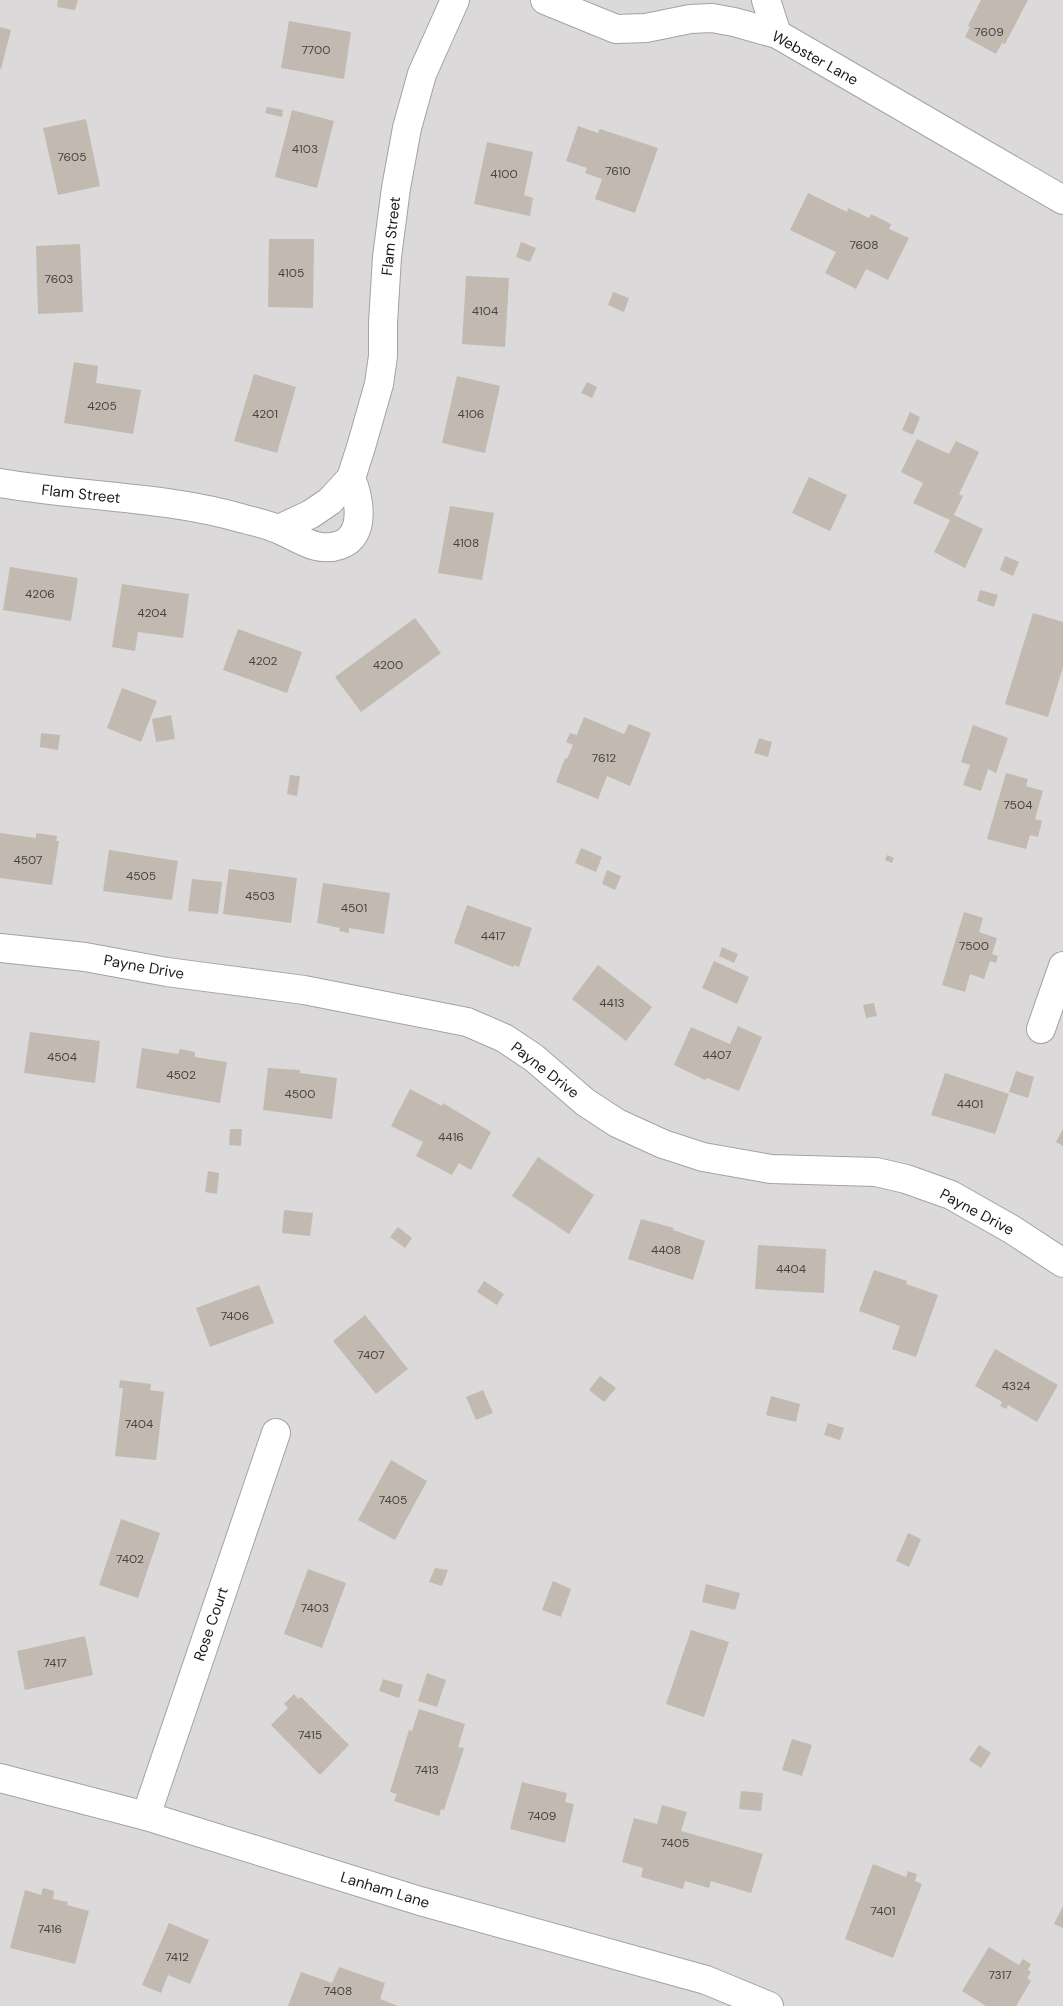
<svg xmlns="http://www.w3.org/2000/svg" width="1063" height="2006" font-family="'DM Sans',sans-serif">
<rect width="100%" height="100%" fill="#eeebe2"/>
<rect fill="#dbd9d9" x="0" y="0" width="1063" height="2006"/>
<g fill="#c2bab1">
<polygon points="58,0 78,0 75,10 57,7"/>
<polygon points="981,0 1028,0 1005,44 1002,43 996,54 965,37 970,27 968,26"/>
<polygon points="289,21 351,32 344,79 281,68"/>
<polygon points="0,27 11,30 1,69 0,69"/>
<polygon points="267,107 283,110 282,117 265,113"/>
<polygon points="292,110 334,121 317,188 275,177"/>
<polygon points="86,119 100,186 58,195 43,128"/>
<polygon points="578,126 598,133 600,129 658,148 635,213 595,199 602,179 585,173 587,168 566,161"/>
<polygon points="487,142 533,152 524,195 533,198 530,216 474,204"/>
<polygon points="808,193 847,212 848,208 869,218 871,214 891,224 889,229 909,238 888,280 866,269 856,289 825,273 836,252 790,230"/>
<polygon points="269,239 314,239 313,308 268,307"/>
<polygon points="521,242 536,248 530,262 516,257"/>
<polygon points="80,244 83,312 38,314 36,246"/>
<polygon points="466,276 509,278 505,347 462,344"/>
<polygon points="613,292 629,298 624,312 608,305"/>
<polygon points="74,362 98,366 96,383 141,390 133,434 64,423"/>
<polygon points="254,374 296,387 277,453 234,441"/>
<polygon points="457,376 500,386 485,453 442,443"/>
<polygon points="587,382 597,387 592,398 581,393"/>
<polygon points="910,412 920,417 913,435 902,430"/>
<polygon points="917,439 949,454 956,441 979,452 959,494 963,496 954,515 983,529 965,568 934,552 950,520 913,503 923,483 901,472"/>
<polygon points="809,477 847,495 830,531 792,513"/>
<polygon points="450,506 494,513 482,580 438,573"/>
<polygon points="1005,556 1019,562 1013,576 1000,570"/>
<polygon points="10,567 78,578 71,621 3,610"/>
<polygon points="122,584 189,594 183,638 138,632 135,651 112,647"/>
<polygon points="980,590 998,595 994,607 977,601"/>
<polygon points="1033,613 1063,622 1063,667 1048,717 1005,704"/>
<polygon points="415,618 441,653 361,712 335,677"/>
<polygon points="238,629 302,652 287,693 223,670"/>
<polygon points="122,688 157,701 141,742 107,728"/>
<polygon points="171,715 175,739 156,742 152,719"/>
<polygon points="584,717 624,734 629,724 651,733 630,786 607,776 598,799 556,782 565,758 567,759 573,745 566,742 570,733 577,735"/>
<polygon points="973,725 1008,738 996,773 988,769 981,791 963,785 970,765 961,762"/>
<polygon points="41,733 60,735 58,750 40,747"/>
<polygon points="759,738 772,742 768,757 754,753"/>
<polygon points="1006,773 1028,779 1026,786 1043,791 1035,819 1042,821 1038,837 1030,835 1026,849 987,839"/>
<polygon points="290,775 300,776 297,796 287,794"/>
<polygon points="0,833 36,838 36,833 57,836 56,841 59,841 52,885 0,878"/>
<polygon points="581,848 602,857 596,872 575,863"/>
<polygon points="109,850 178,861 172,900 103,891"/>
<polygon points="887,855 894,858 892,863 885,860"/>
<polygon points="229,869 297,878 291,923 223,914"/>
<polygon points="607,870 621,876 615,890 602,884"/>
<polygon points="192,879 222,882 218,914 188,911"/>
<polygon points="323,883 390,893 384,934 349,928 349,933 339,931 340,928 317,923"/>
<polygon points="467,905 532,928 519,967 514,965 513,967 454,943"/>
<polygon points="964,912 983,918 979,932 997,938 992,954 998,956 996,963 990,961 984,979 970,974 965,992 942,985"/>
<polygon points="722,947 738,954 734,963 719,956"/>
<polygon points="714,961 749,977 737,1004 702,988"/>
<polygon points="598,965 652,1007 626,1041 572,999"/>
<polygon points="874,1003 877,1016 866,1018 863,1005"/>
<polygon points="738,1026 762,1037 739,1091 707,1078 705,1080 674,1065 691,1027 730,1044"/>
<polygon points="30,1032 100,1041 95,1083 24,1073"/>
<polygon points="142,1048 178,1054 180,1049 195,1052 195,1057 227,1062 220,1103 136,1088"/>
<polygon points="268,1068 300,1070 300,1073 337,1078 332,1119 263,1110"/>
<polygon points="1016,1071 1034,1077 1028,1098 1009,1092"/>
<polygon points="945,1073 1009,1094 995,1134 931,1115"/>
<polygon points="410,1089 442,1106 443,1103 491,1132 471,1170 459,1163 452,1175 416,1156 423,1142 391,1126"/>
<polygon points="230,1129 242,1129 241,1146 229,1145"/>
<polygon points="1063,1129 1063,1146 1056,1142"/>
<polygon points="538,1157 594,1195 569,1234 512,1196"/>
<polygon points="208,1171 219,1173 217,1194 205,1192"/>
<polygon points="284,1210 313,1213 310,1236 282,1233"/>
<polygon points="641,1219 674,1228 673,1230 705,1241 693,1280 628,1259"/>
<polygon points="398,1227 412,1238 405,1248 390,1237"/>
<polygon points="758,1245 826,1249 824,1293 755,1289"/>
<polygon points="874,1270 907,1281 906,1284 938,1295 916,1357 892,1349 900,1326 859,1311"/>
<polygon points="484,1281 504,1294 497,1305 477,1292"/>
<polygon points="259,1285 274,1323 210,1347 196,1308"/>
<polygon points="365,1315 408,1369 376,1394 333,1341"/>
<polygon points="995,1349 1058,1385 1037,1422 1008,1405 1006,1409 1000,1406 1002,1402 975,1386"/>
<polygon points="600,1376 616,1388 604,1402 589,1390"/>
<polygon points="120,1380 151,1384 150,1390 164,1392 156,1460 115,1456 123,1388 119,1388"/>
<polygon points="483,1390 493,1413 476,1420 466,1397"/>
<polygon points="771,1396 800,1404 796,1422 766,1415"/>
<polygon points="828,1423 844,1428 840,1440 824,1435"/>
<polygon points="391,1460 427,1481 395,1540 358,1520"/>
<polygon points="121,1519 160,1533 138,1598 99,1585"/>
<polygon points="908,1533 921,1539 909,1567 896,1561"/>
<polygon points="435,1568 448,1570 442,1586 429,1582"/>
<polygon points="308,1569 346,1583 322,1648 284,1634"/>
<polygon points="553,1581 571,1589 561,1617 542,1610"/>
<polygon points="706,1584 740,1593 735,1610 702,1602"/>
<polygon points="691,1630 729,1642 704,1717 666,1704"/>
<polygon points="85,1636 93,1675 25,1690 17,1651"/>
<polygon points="427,1673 446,1680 437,1707 418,1701"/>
<polygon points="383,1679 403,1685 399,1698 379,1691"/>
<polygon points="294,1694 298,1699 301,1697 349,1745 320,1775 271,1725 288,1708 284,1704"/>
<polygon points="419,1709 465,1724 458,1747 464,1748 444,1810 441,1809 439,1816 394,1801 397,1794 390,1792 409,1730 412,1731"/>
<polygon points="792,1739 812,1745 802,1776 782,1770"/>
<polygon points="979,1745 991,1753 981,1768 969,1760"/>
<polygon points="522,1782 567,1793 565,1802 574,1804 565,1843 510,1829"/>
<polygon points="741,1791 763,1793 761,1811 739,1809"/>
<polygon points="662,1805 687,1812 681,1831 763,1854 751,1893 711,1881 709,1888 685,1881 683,1889 641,1877 643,1868 622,1862 634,1818 657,1824"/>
<polygon points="873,1864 906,1877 908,1871 917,1874 915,1881 922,1884 893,1958 845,1939"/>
<polygon points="43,1888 54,1891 53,1899 68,1902 67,1905 89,1911 75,1964 10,1948 25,1890 41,1895"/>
<polygon points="1063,1906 1063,1928 1054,1924"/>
<polygon points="169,1923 209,1940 190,1984 168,1975 161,1993 142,1985"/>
<polygon points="989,1947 1019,1965 1023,1959 1031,1964 1028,1970 1031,1972 1027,1978 1031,1981 1016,2006 986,2006 962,1991"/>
<polygon points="339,1967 385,1983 380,1999 398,2006 288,2006 301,1972 332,1983"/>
</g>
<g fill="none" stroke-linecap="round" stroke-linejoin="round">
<defs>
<g id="minor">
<polyline points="545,0 616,29 646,28 690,19 712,18 734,22 777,34 1063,200"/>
<polyline points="766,0 777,34"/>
<path d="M0,483C81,497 165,496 244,519C256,522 269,525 280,530C301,539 317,553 340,545C367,536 359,497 351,478"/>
<polyline points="279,529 311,514 330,501 351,478 361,447 379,384 383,356 383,323 387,257 396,188 407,128 422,74 455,0"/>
<polyline points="0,948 85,957 167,972 304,990 467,1022 504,1038 534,1058 585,1102 617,1123 663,1144 703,1157 771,1169 876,1172 906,1179 951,1195 1011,1229 1063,1263"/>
<polyline points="1041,1029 1063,966"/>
<polyline points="0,1778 146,1816 420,1901 706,1980 769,2006"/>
<polyline points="146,1816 276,1433"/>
</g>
</defs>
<use href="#minor" stroke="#a3a3a3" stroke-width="30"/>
<use href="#minor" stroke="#fff" stroke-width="28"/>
</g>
<g text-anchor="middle" stroke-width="4" stroke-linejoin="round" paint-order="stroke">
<g font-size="12" fill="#464441">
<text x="989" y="36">7609</text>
<text x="316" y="54">7700</text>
<text x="305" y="153">4103</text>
<text x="72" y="161">7605</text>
<text x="618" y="175">7610</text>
<text x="504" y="178">4100</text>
<text x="864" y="249">7608</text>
<text x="291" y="277">4105</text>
<text x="59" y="283">7603</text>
<text x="485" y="315">4104</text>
<text x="102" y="410">4205</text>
<text x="265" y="418">4201</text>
<text x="471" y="418">4106</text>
<text x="466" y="547">4108</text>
<text x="40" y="598">4206</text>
<text x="152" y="617">4204</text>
<text x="263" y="665">4202</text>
<text x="388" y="669">4200</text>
<text x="604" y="762">7612</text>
<text x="1018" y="809">7504</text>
<text x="28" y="864">4507</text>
<text x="141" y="880">4505</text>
<text x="260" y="900">4503</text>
<text x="354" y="912">4501</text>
<text x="493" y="940">4417</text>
<text x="974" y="950">7500</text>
<text x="612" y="1007">4413</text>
<text x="717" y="1059">4407</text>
<text x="62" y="1061">4504</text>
<text x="181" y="1079">4502</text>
<text x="300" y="1098">4500</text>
<text x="970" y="1108">4401</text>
<text x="451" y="1141">4416</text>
<text x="666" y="1254">4408</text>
<text x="791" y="1273">4404</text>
<text x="235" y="1320">7406</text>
<text x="371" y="1359">7407</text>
<text x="1016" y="1390">4324</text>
<text x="139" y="1428">7404</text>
<text x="393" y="1504">7405</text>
<text x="130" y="1563">7402</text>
<text x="315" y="1612">7403</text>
<text x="55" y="1667">7417</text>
<text x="310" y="1739">7415</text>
<text x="427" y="1774">7413</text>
<text x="542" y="1820">7409</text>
<text x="675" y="1847">7405</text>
<text x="883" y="1915">7401</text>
<text x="50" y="1933">7416</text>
<text x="177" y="1961">7412</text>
<text x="1000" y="1979">7317</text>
<text x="338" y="1995">7408</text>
</g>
<g font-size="15" fill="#1c1c1c" stroke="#fff">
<text transform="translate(815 58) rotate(29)" y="5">Webster Lane</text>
<text transform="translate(391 236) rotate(-84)" y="5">Flam Street</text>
<text transform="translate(81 494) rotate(6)" y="5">Flam Street</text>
<text transform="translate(144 967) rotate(10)" y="5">Payne Drive</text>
<text transform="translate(545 1070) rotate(38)" y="5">Payne Drive</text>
<text transform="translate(977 1212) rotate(28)" y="5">Payne Drive</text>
<text transform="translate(211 1624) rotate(-71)" y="5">Rose Court</text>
<text transform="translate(385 1890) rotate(17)" y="5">Lanham Lane</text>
</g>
</g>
</svg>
